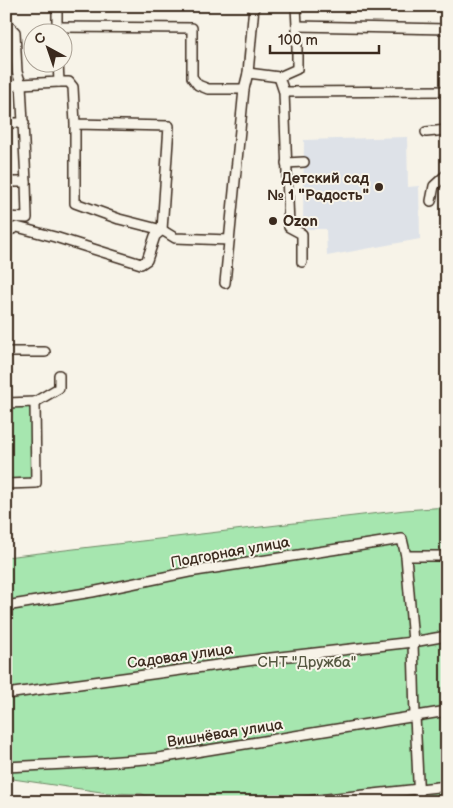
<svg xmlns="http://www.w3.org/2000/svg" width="453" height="808" font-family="'Balsamiq Sans',sans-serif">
<rect width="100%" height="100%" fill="#f7f3e8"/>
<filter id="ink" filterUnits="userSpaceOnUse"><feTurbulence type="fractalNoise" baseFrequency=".02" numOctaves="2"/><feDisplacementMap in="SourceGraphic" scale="10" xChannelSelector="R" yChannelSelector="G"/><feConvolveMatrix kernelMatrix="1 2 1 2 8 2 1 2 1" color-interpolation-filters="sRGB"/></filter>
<g filter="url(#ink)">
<polygon fill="#dee2e8" points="407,137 408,187 419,186 420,239 327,256 326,229 307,229 303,223 304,140"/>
<g fill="#a6e6af" stroke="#708866">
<rect x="6" y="405" width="25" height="74"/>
<polygon points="447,507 447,802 159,802 142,794 108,793 6,778 6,557 405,510"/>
</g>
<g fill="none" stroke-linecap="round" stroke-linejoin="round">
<defs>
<g id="minor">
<polyline points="57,6 57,31"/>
<polyline points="297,26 447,29"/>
<polyline points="6,27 10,27 15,32 17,72 21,84 59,82 58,62"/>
<polyline points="57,27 192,28 192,77 198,85 208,89 244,89"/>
<polyline points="248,73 279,77 297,69 297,26 296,6"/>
<polyline points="279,77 284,92 289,227 302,234 302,262"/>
<polyline points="59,82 69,82 73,87 75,124 75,203 119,219 162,230 169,126 75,124"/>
<polyline points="6,87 21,84 26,182 6,182"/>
<polyline points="284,92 447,91"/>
<polyline points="6,123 24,123"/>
<polyline points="426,132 447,130"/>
<polyline points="286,163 304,162"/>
<polyline points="431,201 434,186 447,174"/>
<polyline points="6,217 27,218 26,182"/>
<polyline points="6,232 17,227 55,237 141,264 147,260 155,236 162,230 175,238 229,240"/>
<polyline points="225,283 244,89 248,73 254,6"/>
<polyline points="6,352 45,352"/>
<polyline points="35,402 59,388 59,375"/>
<polyline points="6,403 35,402 36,483 6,484"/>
<polyline points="406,556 413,642 415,716 419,802"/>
<polyline points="6,606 92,592 189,572 402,539 406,556 447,556"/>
<polyline points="6,694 262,659 413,642 447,636"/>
<polyline points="6,767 107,762 159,758 447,711"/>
<polyline points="300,802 447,786"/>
</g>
</defs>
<use href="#minor" stroke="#3b2a1e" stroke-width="12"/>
<use href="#minor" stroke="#f7f3e8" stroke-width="9"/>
</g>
</g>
<g fill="#3b2a1e" stroke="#f7f3e8" stroke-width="2">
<circle cx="379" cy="187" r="5"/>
<circle cx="273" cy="221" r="5"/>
</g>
<g text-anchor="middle" stroke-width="4" stroke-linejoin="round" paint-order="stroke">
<g font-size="15" font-weight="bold" fill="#3b2a1e" stroke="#f7f3e8" text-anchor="end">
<text x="369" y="183">Детский сад<tspan x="369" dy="17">№ 1 "Радость"</tspan></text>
<text x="283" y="226" text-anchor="start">Ozon</text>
</g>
<g font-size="15" fill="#3b2a1e" stroke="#f7f3e8">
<text transform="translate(230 552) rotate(-10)" y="5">Подгорная улица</text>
<text transform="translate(180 656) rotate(-8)" y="5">Садовая улица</text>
<text transform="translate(225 733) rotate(-9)" y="5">Вишнёвая улица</text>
</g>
<g font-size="15" fill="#565942" stroke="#f7f3e8">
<text x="307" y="667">СНТ "Дружба"</text>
</g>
</g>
<rect width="453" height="808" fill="none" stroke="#f7f3e8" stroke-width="25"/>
<rect x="12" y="12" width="428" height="783" fill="none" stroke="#3b2a1e" stroke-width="2" filter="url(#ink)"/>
<g transform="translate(48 48) rotate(320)"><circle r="24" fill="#f7f3e8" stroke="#aca397"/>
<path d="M0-4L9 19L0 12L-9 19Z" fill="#3b2a1e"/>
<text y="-8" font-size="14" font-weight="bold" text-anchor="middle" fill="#3b2a1e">С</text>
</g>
<path d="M270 45v8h109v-8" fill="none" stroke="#3b2a1e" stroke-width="2.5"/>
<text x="278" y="45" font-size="15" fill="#3b2a1e" stroke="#f7f3e8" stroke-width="4" paint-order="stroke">100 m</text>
</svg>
